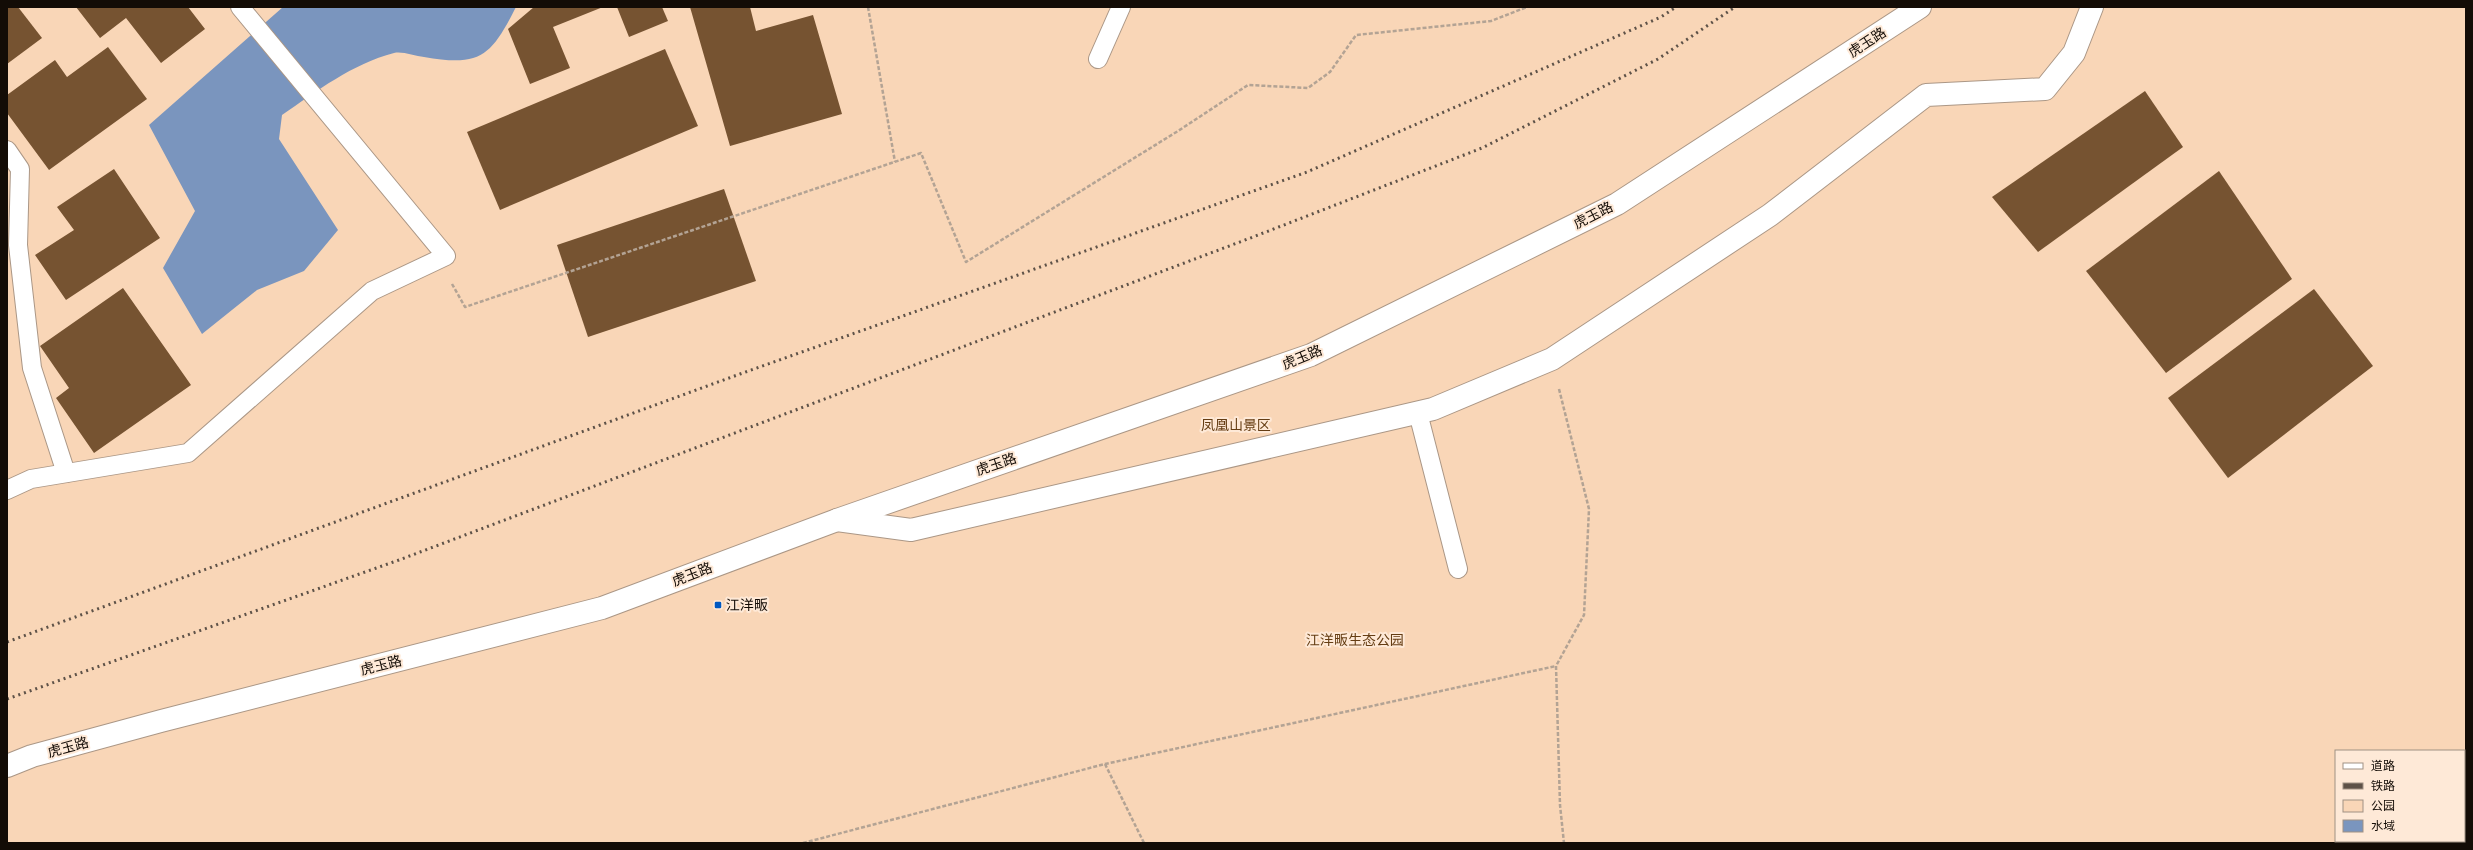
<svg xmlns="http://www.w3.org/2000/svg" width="2473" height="850" font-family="Poppins,'Noto Sans SC',sans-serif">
<rect width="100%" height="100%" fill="#fee9d7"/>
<path fill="#f9d6b7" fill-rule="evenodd" d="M7,7H2466V843H7ZM2336,751H2464V841H2336Z"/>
<path fill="#7a95be" d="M283,7H516C491,56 481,67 424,57C415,56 402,51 394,53C352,64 317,91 282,115L279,139L338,230L304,271L257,290L202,334L163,268L195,211L149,125Z"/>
<g fill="#765331">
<polygon points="7,7 18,7 42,38 7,64"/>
<polygon points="76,7 188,7 205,29 161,63 126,18 100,38"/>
<polygon points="534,7 603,7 553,27 570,68 530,84 508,29"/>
<polygon points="617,7 662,7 668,21 629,37"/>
<polygon points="690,7 750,7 756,31 813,15 842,114 730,146"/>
<polygon points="108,47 147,99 49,170 7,113 7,95 55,60 67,77"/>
<polygon points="665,49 698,126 500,210 467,132"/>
<polygon points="2145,91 2183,147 2038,252 1992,197"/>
<polygon points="114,169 160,238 66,300 35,255 74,230 57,207"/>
<polygon points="2219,171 2292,279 2166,373 2086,271"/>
<polygon points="724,189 756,281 588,337 557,245"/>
<polygon points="123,288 191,385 94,453 56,398 69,388 40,346"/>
<polygon points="2314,289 2373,366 2228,478 2168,398"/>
</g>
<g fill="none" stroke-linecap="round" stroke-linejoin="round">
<defs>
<g id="service">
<polyline points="1098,59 1121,7"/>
<polyline points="7,150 20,169 18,245 32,368 66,473"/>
<polyline points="1418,413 1458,569"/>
<polyline points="7,490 31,479 188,453 372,291 446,256 240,7"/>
</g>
<polyline id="minor" points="837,520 911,530 1433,409 1552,359 1770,215 1926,95 2045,89 2074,53 2092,7"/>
<polyline id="tertiary" points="7,766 32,756 161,721 602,608 837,520 1311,355 1617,204 1920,7"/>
</defs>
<use href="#service" stroke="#ab9786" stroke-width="20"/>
<use href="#minor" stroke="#ab9786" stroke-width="24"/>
<use href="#tertiary" stroke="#ab9786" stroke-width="24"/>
<g stroke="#b3a394" stroke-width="2.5" stroke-dasharray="4 2" stroke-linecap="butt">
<polyline points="868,7 895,162"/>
<polyline points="452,284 465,307 921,153 966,262 1178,131 1248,85 1308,88 1330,72 1356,35 1491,21 1527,7"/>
<polyline points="1559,389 1589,509 1584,615 1556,666 1560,805 1564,843"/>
<polyline points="1105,764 1144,843"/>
<polyline points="803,843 1105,764 1556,666"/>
</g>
<use href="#service" stroke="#fff" stroke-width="18"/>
<use href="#minor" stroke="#fff" stroke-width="22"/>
<use href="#tertiary" stroke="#fff" stroke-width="22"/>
<g stroke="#5e5248" stroke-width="3" stroke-dasharray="2 4" stroke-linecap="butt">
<polyline points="7,642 740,374 1307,172 1661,17 1676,7"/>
<polyline points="7,699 399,560 1253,237 1482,148 1658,59 1735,7"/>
</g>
</g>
<rect fill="#0058c1" stroke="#fee9d7" stroke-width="1.5" x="714" y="601" width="8" height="8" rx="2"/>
<g text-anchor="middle" stroke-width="4" stroke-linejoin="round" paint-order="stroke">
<g font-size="14" fill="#130c06" stroke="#fee9d7">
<text transform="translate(1867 42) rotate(-33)" y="5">虎玉路</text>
<text transform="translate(1593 215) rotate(-27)" y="5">虎玉路</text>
<text transform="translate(1302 357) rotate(-22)" y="5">虎玉路</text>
<text transform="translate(996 464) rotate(-19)" y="5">虎玉路</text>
<text transform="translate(692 574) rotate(-21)" y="5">虎玉路</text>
<text transform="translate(381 665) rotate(-14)" y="5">虎玉路</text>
<text transform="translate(68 747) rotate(-15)" y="5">虎玉路</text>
</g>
<g font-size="14" fill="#653d13" stroke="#fee9d7">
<text x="1236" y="430">凤凰山景区</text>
<text x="1355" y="645">江洋畈生态公园</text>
</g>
<g font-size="14" fill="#130c06" stroke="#fee9d7" text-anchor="start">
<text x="726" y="610">江洋畈</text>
</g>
</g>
<rect width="2473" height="850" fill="none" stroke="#130c06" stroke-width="16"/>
<rect x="2335" y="750" width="130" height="92" fill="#fee9d7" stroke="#a09183"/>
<rect x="2343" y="763" width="20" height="6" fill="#ffffff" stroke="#a09183"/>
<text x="2371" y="770" font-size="12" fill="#130c06">道路</text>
<rect x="2343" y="783" width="20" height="6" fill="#5e5248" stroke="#a09183"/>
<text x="2371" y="790" font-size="12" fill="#130c06">铁路</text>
<rect x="2343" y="800" width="20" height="12" fill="#f9d6b7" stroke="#a09183"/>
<text x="2371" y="810" font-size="12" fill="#130c06">公园</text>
<rect x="2343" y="820" width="20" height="12" fill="#7a95be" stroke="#a09183"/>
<text x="2371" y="830" font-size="12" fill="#130c06">水域</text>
</svg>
